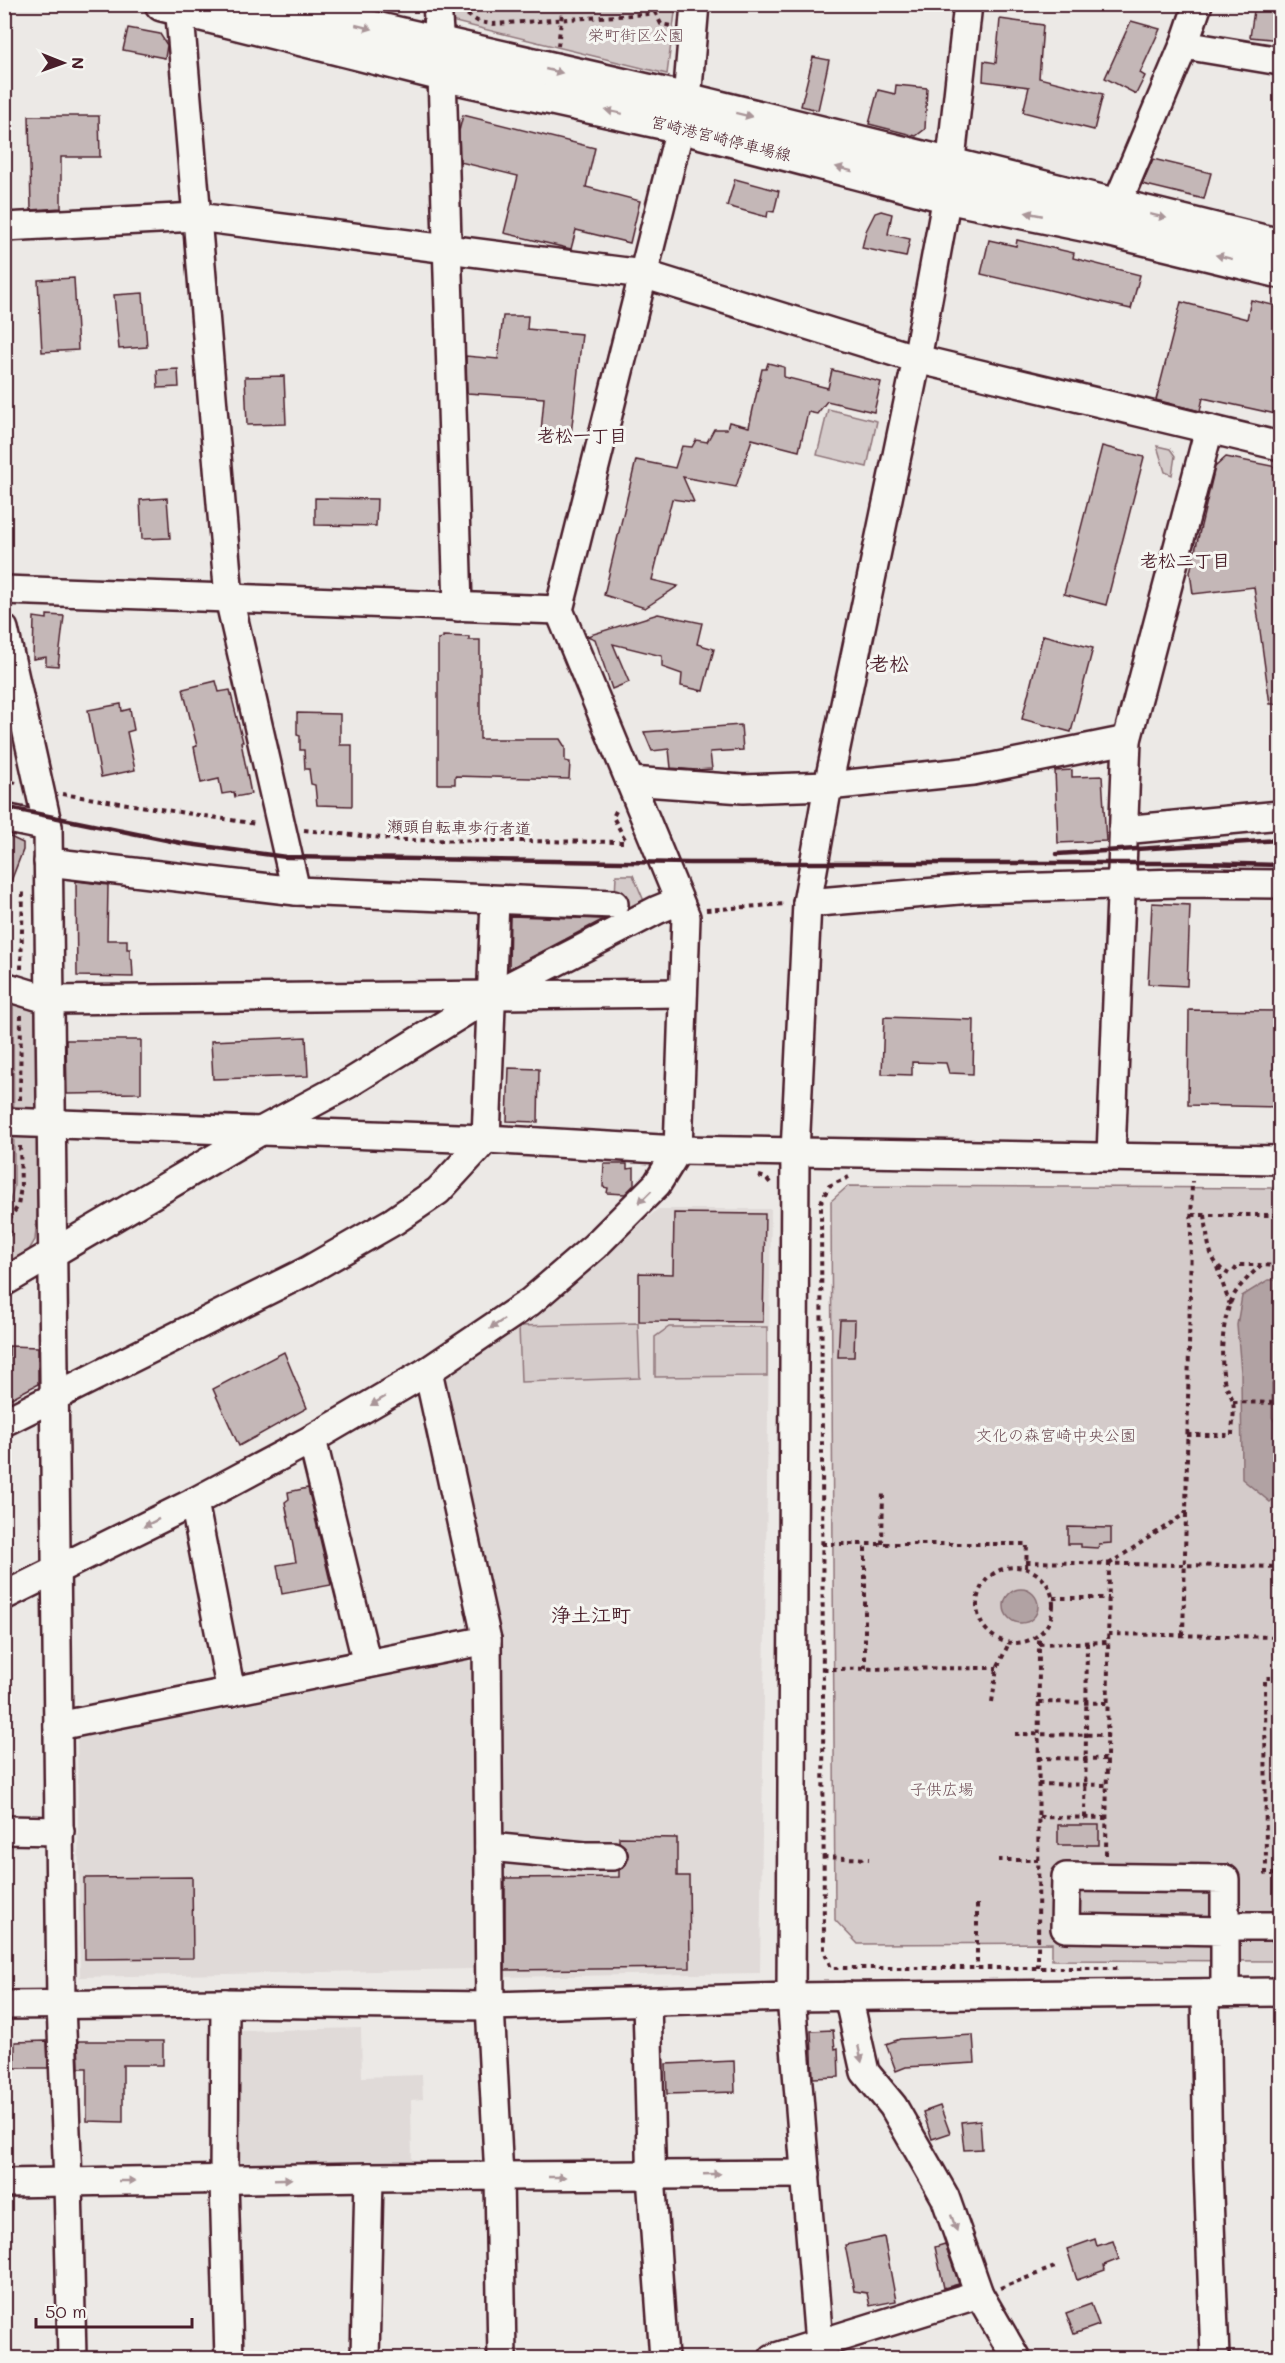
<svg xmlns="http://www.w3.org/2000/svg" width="1285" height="2363" font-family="Mali,'Klee One',sans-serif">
<rect width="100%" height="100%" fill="#ece9e6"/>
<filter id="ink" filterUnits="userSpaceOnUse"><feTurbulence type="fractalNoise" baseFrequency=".0167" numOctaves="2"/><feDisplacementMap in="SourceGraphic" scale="12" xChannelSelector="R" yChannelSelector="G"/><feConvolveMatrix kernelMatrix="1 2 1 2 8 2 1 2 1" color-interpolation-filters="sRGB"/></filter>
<g filter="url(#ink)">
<g fill="#e0dad8">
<polygon points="658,1209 771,1209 760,1973 501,1977 497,1640 444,1375 514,1328 584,1274"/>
<polygon points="465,1658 475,1666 475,1969 80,1977 77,1736"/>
<polygon points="361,2028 362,2077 422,2075 423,2099 411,2100 412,2167 241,2170 237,2164 236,2036 242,2031"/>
</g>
<g fill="#d4cbca" stroke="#8f757a" stroke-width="1.5">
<polygon points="446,5 676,5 667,74 447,20"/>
<polygon points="828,409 877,421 867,467 817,455"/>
<polygon points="1157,446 1170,449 1175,456 1172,475 1165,472"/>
<polygon points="616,875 633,875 644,901 622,914 615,898"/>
<polygon points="13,1003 35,1011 38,1205 35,1240 26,1255 5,1270 4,1214 8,1210 14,1186"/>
<polygon points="848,1186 1280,1188 1280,1961 1052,1960 1052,1943 858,1944 835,1920 831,1201"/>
<polygon points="638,1323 640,1378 521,1382 519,1326"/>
<polygon points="669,1327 767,1327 767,1376 655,1377 655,1337"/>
</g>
<g fill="#b1a2a3" stroke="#886e73" stroke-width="1.5">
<polygon points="1268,1280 1280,1280 1280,1379 1272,1384 1272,1417 1280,1431 1280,1494 1270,1502 1242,1479 1241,1372 1237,1325 1242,1296"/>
<circle cx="1021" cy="1606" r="17"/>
</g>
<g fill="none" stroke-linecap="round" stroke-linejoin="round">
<polyline stroke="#886e73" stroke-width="6" points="4,1237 10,1233"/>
</g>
<g fill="#c4b7b7" stroke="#4a1f2b" stroke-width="1.5">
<polygon points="1255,4 1281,4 1281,40 1250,37"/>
<polygon points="1000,19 1043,25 1039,78 1103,94 1094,130 1023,112 1029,87 983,81 984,61 996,63"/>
<polygon points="1131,21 1160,29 1140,73 1145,76 1136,94 1105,78"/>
<polygon points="128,28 160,34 167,45 165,58 123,50"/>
<polygon points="813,57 829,60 818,110 801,106"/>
<polygon points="896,85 927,88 925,129 916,136 869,124 878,90 895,94"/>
<polygon points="463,115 595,148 586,187 640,201 630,243 576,230 571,249 504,233 518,176 460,162 459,131"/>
<polygon points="29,116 99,116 100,157 61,157 61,208 31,210"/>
<polygon points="1153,159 1211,173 1204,199 1142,184"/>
<polygon points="735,179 779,191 774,212 768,211 767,217 727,206"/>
<polygon points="881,211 892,214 888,234 910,239 906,257 862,248 866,231 875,213"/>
<polygon points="989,240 1016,246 1017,240 1074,253 1073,258 1140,275 1131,309 981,274"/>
<polygon points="74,278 78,350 42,352 38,280"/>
<polygon points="143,293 147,347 119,349 114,295"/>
<polygon points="1251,300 1281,307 1281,391 1276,414 1203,398 1200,411 1156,400 1181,302 1247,319"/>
<polygon points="503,316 528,316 527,329 582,334 571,435 541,432 544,398 467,393 466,356 498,359"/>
<polygon points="768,363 784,367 784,377 828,388 832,370 881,382 874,412 827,401 817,414 808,412 799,451 752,439 736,487 683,477 694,502 672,499 652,580 678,586 645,608 604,595 636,460 675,468 682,446 692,447 696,440 707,442 714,429 727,429 729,422 749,427 762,369 766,369"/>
<polygon points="178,369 179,387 158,388 157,370"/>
<polygon points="284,376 286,424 247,425 245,377"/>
<polygon points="1102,446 1144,457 1106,605 1064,594"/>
<polygon points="1226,457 1281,468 1281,704 1270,704 1254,587 1193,594 1190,572 1215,467"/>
<polygon points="167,498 170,538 142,539 140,500"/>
<polygon points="315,498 377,499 376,526 315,525"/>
<polygon points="658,614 702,623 697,644 714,649 703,691 681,686 682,674 662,667 662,656 613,644 629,682 612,689 595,639 587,636"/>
<polygon points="47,615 64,616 58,666 46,665 46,657 33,659 34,617 47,619"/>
<polygon points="1043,635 1093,648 1071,732 1022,719"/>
<polygon points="443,636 469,637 469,640 480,640 480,739 560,739 565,747 565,761 570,762 569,779 455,776 455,784 438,784 438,639 443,638"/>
<polygon points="216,681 219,692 230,690 243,742 241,742 251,794 235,797 234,792 222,794 219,779 201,783 194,747 197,746 183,689"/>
<polygon points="121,704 122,711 130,709 134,730 127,732 135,770 101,777 88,710"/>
<polygon points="297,713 340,714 340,745 352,745 352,806 317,805 315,785 311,784 309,769 305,769 304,750 300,750 300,736 297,735"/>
<polygon points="741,725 743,750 710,752 712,769 696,770 671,768 669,749 652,751 644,732"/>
<polygon points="1072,770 1072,777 1102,776 1106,841 1058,843 1055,771"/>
<polygon points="4,834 23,843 23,850 6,894"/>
<polygon points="76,881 108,885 107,940 127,940 127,949 130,949 130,958 132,959 133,977 77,976"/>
<polygon points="1152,903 1190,905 1187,986 1148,984"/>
<polygon points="510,916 604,919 509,969"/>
<polygon points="1189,1010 1281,1011 1281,1107 1188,1105"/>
<polygon points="884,1017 974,1020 973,1074 949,1073 946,1063 912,1062 912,1075 882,1074"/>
<polygon points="306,1037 308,1076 213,1079 211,1041"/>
<polygon points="66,1040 141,1040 141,1093 67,1094"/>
<polygon points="509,1068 539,1069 538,1122 507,1121"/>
<polygon points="604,1164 627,1164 627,1169 634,1168 634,1185 625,1194 607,1193 608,1188 603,1187"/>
<polygon points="674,1213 765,1214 763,1322 639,1321 639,1273 673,1274"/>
<polygon points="840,1320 855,1320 854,1357 838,1357"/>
<polygon points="9,1346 38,1347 38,1384 4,1402 4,1366 9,1364"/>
<polygon points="284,1352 307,1408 239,1446 213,1389"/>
<polygon points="308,1488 331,1585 282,1594 277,1565 296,1562 285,1502 289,1499 288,1492"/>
<polygon points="1068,1527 1111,1528 1111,1543 1099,1544 1098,1548 1081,1547 1081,1544 1068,1544"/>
<rect x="1058" y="1825" width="41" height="20"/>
<polygon points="619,1837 677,1838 677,1876 689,1876 690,1968 505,1970 505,1878 619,1877 619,1870 626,1864 629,1857 626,1848 619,1842"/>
<polygon points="192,1877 193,1958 85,1959 84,1878"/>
<polygon points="833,2030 835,2049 838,2048 839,2077 813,2078 811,2031"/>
<polygon points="973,2035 975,2063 906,2067 896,2071 886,2044 900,2039"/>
<polygon points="47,2041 48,2068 15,2068 15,2042"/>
<polygon points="78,2041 163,2041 163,2065 123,2065 123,2122 87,2121 87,2068 79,2068"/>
<polygon points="734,2061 735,2092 667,2094 666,2064"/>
<polygon points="940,2106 950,2133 932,2139 923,2112"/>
<polygon points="980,2120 982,2149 964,2150 961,2122"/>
<polygon points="884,2237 896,2301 870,2306 867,2293 854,2291 845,2245"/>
<polygon points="1095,2239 1097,2246 1113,2241 1119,2259 1104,2265 1105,2270 1077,2280 1067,2249"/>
<polygon points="945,2244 959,2284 944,2288 935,2247"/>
<polygon points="1091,2304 1099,2325 1074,2334 1066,2313"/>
</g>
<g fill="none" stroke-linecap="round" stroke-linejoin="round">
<defs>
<g id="minor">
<polyline points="179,4 229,598 296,891"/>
<polyline points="437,4 442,74 458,607"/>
<polyline points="1184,45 1280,61"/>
<polyline points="1108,225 1184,45 1198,4"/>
<polyline points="4,227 197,217 643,274 917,359 1280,446"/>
<polyline points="4,590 559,610"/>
<polyline points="4,629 48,827 61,2005 68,2182 72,2358"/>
<polyline points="630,781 743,789 828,786 973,771 1127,740"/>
<polyline points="4,818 48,827"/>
<polyline points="1123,830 1280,815"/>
<polyline points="48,862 296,891 614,904"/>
<polyline points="807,903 971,889 1179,883 1280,884"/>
<polyline points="4,986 50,1000 683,993"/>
<polyline points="4,1122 486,1139 678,1150 1280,1160"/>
<polyline points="1111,1156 1127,740 1209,429"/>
<polyline points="4,1282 259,1132 348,1084 492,995 657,910 679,901"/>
<polyline points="428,1371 487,1640 490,2006 499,2177 502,2358"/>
<polyline points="4,1422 307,1271 394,1221 438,1191 486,1139 495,900"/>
<polyline points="312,1439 367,1664"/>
<polyline points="194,1502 231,1692"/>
<polyline points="4,1596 194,1502 312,1439 428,1371 530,1302 595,1246 657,1184 678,1150 686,917 559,610 687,100 695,4"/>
<polyline points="58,1726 487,1640"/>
<polyline points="4,1830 60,1831"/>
<polyline points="489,1847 585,1856 613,1856"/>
<polyline points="1224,1926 1280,1926"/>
<polyline points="1224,1931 1065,1928 1066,1877 1225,1879 1225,1992"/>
<polyline points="1205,1993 1208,2168 1215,2358"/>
<polyline points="848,1996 865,2072 893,2106 945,2197 979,2294 1016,2358"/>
<polyline points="647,2002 652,2190 664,2358"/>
<polyline points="225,2003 224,2181 229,2358"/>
<polyline points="4,2005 225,2003 490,2006 791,1997 1280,1992"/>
<polyline points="4,2183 369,2177 806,2174"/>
<polyline points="819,2344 791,1997 795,1152 807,903 828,786 917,359 947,196 968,4"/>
<polyline points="365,2358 369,2177"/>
<polyline points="773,2358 979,2294"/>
</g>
<g id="major">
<polyline points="162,4 442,74 680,126 956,198 1107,229 1280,271"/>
<polyline points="266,4 687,100 1280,246"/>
</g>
</defs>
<use href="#minor" stroke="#4a1f2b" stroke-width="32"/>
<use href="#major" stroke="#4a1f2b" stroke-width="38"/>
<g stroke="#4a1f2b" stroke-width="4" stroke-dasharray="4.5 4.5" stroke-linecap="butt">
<polyline points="462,8 463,12 479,22 492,24 648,14 655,12 660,4"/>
<polyline points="655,12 661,24 671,26"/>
<polyline points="558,46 563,4"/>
<polyline points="4,780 16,783"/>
<polyline points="62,794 257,824"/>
<polyline points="616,811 613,817 626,841"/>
<polyline points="304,830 401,840 627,842"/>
<polyline points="706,910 785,904"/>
<polyline points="21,969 23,892"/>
<polyline points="20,1100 21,1015"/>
<polyline points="759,1176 766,1178 772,1185"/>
<polyline points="849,1177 829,1186 821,1202 824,1950 831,1968 1118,1968"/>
<polyline points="1192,1215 1280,1215"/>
<path d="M1205,1215C1208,1236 1206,1263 1229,1274"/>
<polyline points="4,1227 18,1206 21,1187 20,1145"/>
<polyline points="1217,1267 1230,1305"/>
<polyline points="1234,1271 1238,1265 1260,1265"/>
<polyline points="1233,1402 1280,1403"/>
<path d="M1187,1435H1232C1232,1425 1235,1412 1233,1402C1232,1395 1226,1388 1224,1380C1220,1358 1222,1318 1233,1297C1239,1285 1251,1275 1261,1265L1280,1266"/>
<polyline points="822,1544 1027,1544 1026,1568"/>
<polyline points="882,1544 883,1490"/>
<polyline points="1026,1562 1280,1567"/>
<polyline points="1109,1564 1186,1513 1192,1181"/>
<circle cx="1015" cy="1605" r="38"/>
<polyline points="1053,1598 1109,1598"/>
<polyline points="1108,1634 1280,1637"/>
<polyline points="1183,1635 1186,1514"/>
<polyline points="1039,1644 1108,1642"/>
<polyline points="823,1669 997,1668"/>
<polyline points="865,1669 865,1544"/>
<polyline points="1280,1678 1265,1678 1266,1874 1280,1874"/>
<polyline points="992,1702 997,1668 1009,1643"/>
<polyline points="1039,1702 1108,1703"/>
<polyline points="1015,1734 1108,1735"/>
<polyline points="1038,1758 1107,1759"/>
<polyline points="1038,1784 1107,1785"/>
<polyline points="1039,1817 1107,1818"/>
<polyline points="1085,1818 1087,1643"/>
<polyline points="1106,1855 1109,1564"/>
<polyline points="823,1857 869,1859"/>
<polyline points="998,1860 1038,1860"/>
<polyline points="977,1904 977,1968"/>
<polyline points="1038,1968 1039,1635"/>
<polyline points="1000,2288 1055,2267"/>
</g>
<use href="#minor" stroke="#f6f6f2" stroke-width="27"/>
<use href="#major" stroke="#f6f6f2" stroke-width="33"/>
<g stroke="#4a1f2b" stroke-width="4.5">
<polyline points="4,807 181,843 286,857 690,863 1202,863 1280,865"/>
<polyline points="1057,854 1280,840"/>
</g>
</g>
<defs><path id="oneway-solid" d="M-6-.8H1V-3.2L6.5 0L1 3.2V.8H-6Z" transform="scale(1.5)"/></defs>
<g fill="#a99598">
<use href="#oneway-solid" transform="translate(364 27) rotate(13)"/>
<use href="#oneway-solid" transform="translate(554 71) rotate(13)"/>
<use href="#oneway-solid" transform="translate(614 112) rotate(-168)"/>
<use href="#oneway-solid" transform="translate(744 115) rotate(14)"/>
<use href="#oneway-solid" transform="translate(844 169) rotate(-165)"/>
<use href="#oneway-solid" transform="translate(1034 214) rotate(-169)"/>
<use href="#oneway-solid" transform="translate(1158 216) rotate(13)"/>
<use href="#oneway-solid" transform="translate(1224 257) rotate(-166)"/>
<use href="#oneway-solid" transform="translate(645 1197) rotate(136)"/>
<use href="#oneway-solid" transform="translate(497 1324) rotate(146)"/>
<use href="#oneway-solid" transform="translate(378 1401) rotate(149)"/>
<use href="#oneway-solid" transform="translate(151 1523) rotate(153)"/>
<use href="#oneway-solid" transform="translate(860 2054) rotate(78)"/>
<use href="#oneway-solid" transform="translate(712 2174) rotate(-2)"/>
<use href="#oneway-solid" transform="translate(557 2177)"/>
<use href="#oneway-solid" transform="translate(283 2179) rotate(-2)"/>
<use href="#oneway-solid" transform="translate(127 2181)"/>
<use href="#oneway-solid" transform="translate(954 2223) rotate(70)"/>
</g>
</g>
<g text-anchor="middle" stroke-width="6" stroke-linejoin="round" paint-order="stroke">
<g font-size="16" fill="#6c4a53" stroke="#f6f6f2">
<text x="636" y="41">栄町街区公園</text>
<text x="1056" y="1441">文化の森宮崎中央公園</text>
<text x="942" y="1795">子供広場</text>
</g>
<g font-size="16" fill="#4a1f2b" stroke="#f6f6f2">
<text transform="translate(721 138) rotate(14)" y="6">宮崎港宮崎停車場線</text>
<text transform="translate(459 827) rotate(1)" y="6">瀬頭自転車歩行者道</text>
</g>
<g font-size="18" font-weight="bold" fill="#4a1f2b" stroke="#f6f6f2">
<text x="582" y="442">老松一丁目</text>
<text x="1185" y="567">老松二丁目</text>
</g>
<g font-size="20" font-weight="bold" fill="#4a1f2b" stroke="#f6f6f2">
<text x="889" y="671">老松</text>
<text x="591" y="1622">浄土江町</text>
</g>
</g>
<rect width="1285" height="2363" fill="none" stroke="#f6f6f2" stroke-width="24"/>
<rect x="12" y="12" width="1261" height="2339" fill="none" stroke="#4a1f2b" stroke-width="2" filter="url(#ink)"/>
<g transform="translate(63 63) rotate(91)" stroke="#f6f6f2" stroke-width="4.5" paint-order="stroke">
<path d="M0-4.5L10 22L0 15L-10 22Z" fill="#4a1f2b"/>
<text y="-9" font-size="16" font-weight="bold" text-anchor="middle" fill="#4a1f2b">N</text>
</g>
<path d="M36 2318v9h156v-9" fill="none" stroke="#4a1f2b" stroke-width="3"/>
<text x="45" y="2318" font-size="18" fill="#4a1f2b" stroke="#f6f6f2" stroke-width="4.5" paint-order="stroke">50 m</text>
</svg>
